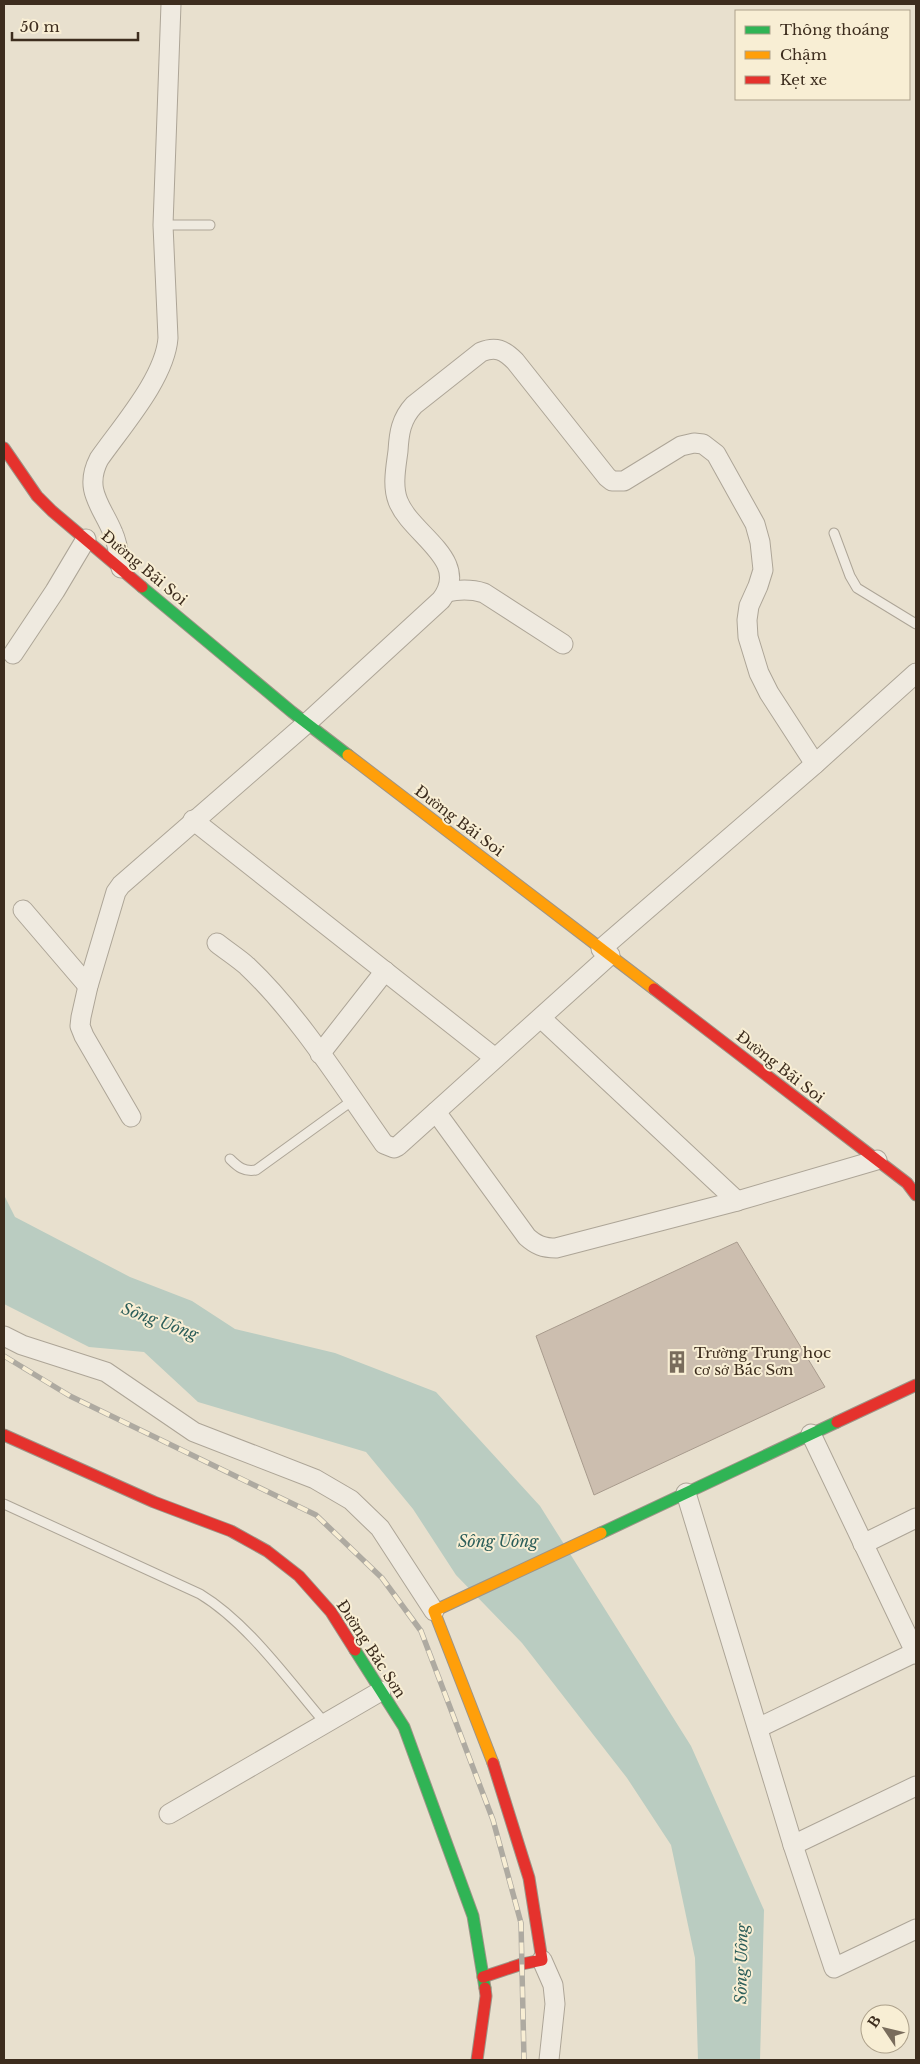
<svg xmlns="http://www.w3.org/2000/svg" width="920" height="2064" font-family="'Libre Baskerville',serif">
<rect width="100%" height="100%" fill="#e8e0ce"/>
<polygon fill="#baccc1" points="4,1195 15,1217 130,1277 192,1301 235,1329 335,1353 436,1392 540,1506 691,1746 764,1910 760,2060 698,2060 695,1958 671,1845 627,1778 522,1643 456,1575 413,1509 366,1452 198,1402 144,1352 89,1347 4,1304"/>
<polygon fill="#ccbeaf" stroke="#a89b8d" points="737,1242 825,1387 594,1495 536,1336"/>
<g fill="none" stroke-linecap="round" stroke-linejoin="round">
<defs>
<g id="lane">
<polyline points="163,225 210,225"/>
<polyline points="834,533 850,576 857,588 916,624"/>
<path d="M230,1159C238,1167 244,1172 256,1170L353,1100"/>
<path d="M4,1504L200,1594C248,1623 288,1680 325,1723"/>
</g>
<g id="street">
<path d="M121,568C119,556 118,544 113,533C102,506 83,490 99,459C122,426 165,378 168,338L163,225L171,4"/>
<path d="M447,592C461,589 471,589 484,593L563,644"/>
<polyline points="13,654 55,591 86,539"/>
<polyline points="193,820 495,1058"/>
<polyline points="23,910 88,986"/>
<path d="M217,943C227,951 238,958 247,966C299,1015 343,1086 384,1144L394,1148L398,1146L610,955"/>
<polyline points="601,949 815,764 916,673"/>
<polyline points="541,1018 737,1201"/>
<polyline points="320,1054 385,971"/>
<path d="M436,1112L527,1237C536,1245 543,1248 556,1248L737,1201L877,1160"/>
<path d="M131,1117L84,1036L80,1026L81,1017L88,986L116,892L121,885L307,723L441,600C472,560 411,535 398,501C392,486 396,467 398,451C399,433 401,419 414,405L481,352C496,346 504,350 515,361L607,477L612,481H624L681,446L694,443L703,444L716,454L755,524L760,542L763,570L758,586L749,606L747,620L748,637L759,673L769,693L815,764"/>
<polyline points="4,1336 22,1345 106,1372 194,1432 315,1479 351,1500 380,1528 434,1611"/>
<polyline points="811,1434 916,1654"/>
<polyline points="686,1493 793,1845 834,1968 916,1929"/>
<polyline points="863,1544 916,1518"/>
<polyline points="758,1728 916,1652"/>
<polyline points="169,1814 381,1691"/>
<polyline points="793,1845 916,1786"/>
<polyline points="542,1960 553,1985 555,2004 549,2060"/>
</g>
<g id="fast">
<polyline points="142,587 292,712 348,755"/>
<polyline points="601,1533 837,1422"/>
<polyline points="355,1650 404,1727 473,1916 485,1988"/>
</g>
<g id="slow">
<polyline points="348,755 654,989"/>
<polyline points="493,1763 434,1611 601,1533"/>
</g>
<g id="jam">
<polyline points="4,448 37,496 52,511 142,587"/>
<polyline points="654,989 907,1183 916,1195"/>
<polyline points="837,1422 916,1385"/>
<polyline points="4,1435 154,1502 231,1531 267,1551 299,1576 331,1612 355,1650"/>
<polyline points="483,1977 522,1964 542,1960 529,1878 493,1763"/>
<polyline points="477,2060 486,1996 485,1988"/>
</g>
</defs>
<use href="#lane" stroke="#ada597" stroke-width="11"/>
<use href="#street" stroke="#ada597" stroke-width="21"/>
<use href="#fast" stroke="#9d9487" stroke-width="13"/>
<use href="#slow" stroke="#9d9487" stroke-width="13"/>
<use href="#jam" stroke="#9d9487" stroke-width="13"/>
<use href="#lane" stroke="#efeae0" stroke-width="9"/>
<use href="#street" stroke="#efeae0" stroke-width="19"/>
<use href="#fast" stroke="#30b455" stroke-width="11"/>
<use href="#slow" stroke="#ff9f0a" stroke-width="11"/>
<use href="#jam" stroke="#e5322d" stroke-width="11"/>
<defs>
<polyline id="rail" points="4,1356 70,1396 316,1515 382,1578 421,1631 493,1820 521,1923 524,2060"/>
</defs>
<use href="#rail" stroke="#aeaaa1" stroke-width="5.5"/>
<use href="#rail" stroke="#f8eed4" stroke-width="4" stroke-dasharray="11" stroke-linecap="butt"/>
</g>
<defs>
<symbol id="building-bare" viewBox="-9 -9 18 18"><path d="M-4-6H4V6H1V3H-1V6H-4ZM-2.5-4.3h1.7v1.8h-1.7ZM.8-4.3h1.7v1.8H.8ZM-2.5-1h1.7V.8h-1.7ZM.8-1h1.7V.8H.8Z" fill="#796c5c" stroke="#f8eed4" stroke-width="2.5" paint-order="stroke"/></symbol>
</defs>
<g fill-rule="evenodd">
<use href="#building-bare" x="661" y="1346" width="32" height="32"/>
</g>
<g text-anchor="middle" stroke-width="4" stroke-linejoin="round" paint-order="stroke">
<g font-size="15" fill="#3d2d1e" stroke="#f8eed4">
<text transform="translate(144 568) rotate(40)" y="5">Đường Bãi Soi</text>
<text transform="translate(459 821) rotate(37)" y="5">Đường Bãi Soi</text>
<text transform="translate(780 1067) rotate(38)" y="5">Đường Bãi Soi</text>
<text transform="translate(371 1649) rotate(57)" y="5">Đường Bắc Sơn</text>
</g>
<g font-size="15" fill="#3d2d1e" stroke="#f8eed4" text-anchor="start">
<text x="694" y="1358">Trường Trung học<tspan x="694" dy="17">cơ sở Bắc Sơn</tspan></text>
</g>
<g font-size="16" font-style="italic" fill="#2c5e5a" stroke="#f8eed4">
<text transform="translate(160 1321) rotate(20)" y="6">Sông Uông</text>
<text x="498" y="1547">Sông Uông</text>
<text transform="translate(741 1964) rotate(-89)" y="6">Sông Uông</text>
</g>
</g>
<rect width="920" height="2064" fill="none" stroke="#3d2d1e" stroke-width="10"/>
<rect x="735" y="10" width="175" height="90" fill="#f8eed4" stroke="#ada18b"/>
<rect x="745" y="26" width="25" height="8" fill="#30b455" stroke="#ada18b"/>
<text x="780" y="35" font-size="15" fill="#3d2d1e">Thông thoáng</text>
<rect x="745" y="51" width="25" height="8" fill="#ff9f0a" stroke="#ada18b"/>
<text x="780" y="60" font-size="15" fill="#3d2d1e">Chậm</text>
<rect x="745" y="76" width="25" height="8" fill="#e5322d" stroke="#ada18b"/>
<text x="780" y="85" font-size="15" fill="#3d2d1e">Kẹt xe</text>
<g transform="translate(885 2029) rotate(305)"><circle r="24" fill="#f8eed4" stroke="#ada18b"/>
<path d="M0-4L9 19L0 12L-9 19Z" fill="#796c5c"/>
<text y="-8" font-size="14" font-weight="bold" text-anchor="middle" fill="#3d2d1e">B</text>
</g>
<path d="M12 32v8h126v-8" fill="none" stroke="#3d2d1e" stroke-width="2.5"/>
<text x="20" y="32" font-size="15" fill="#3d2d1e" stroke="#f8eed4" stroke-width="4" paint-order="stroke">50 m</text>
</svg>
